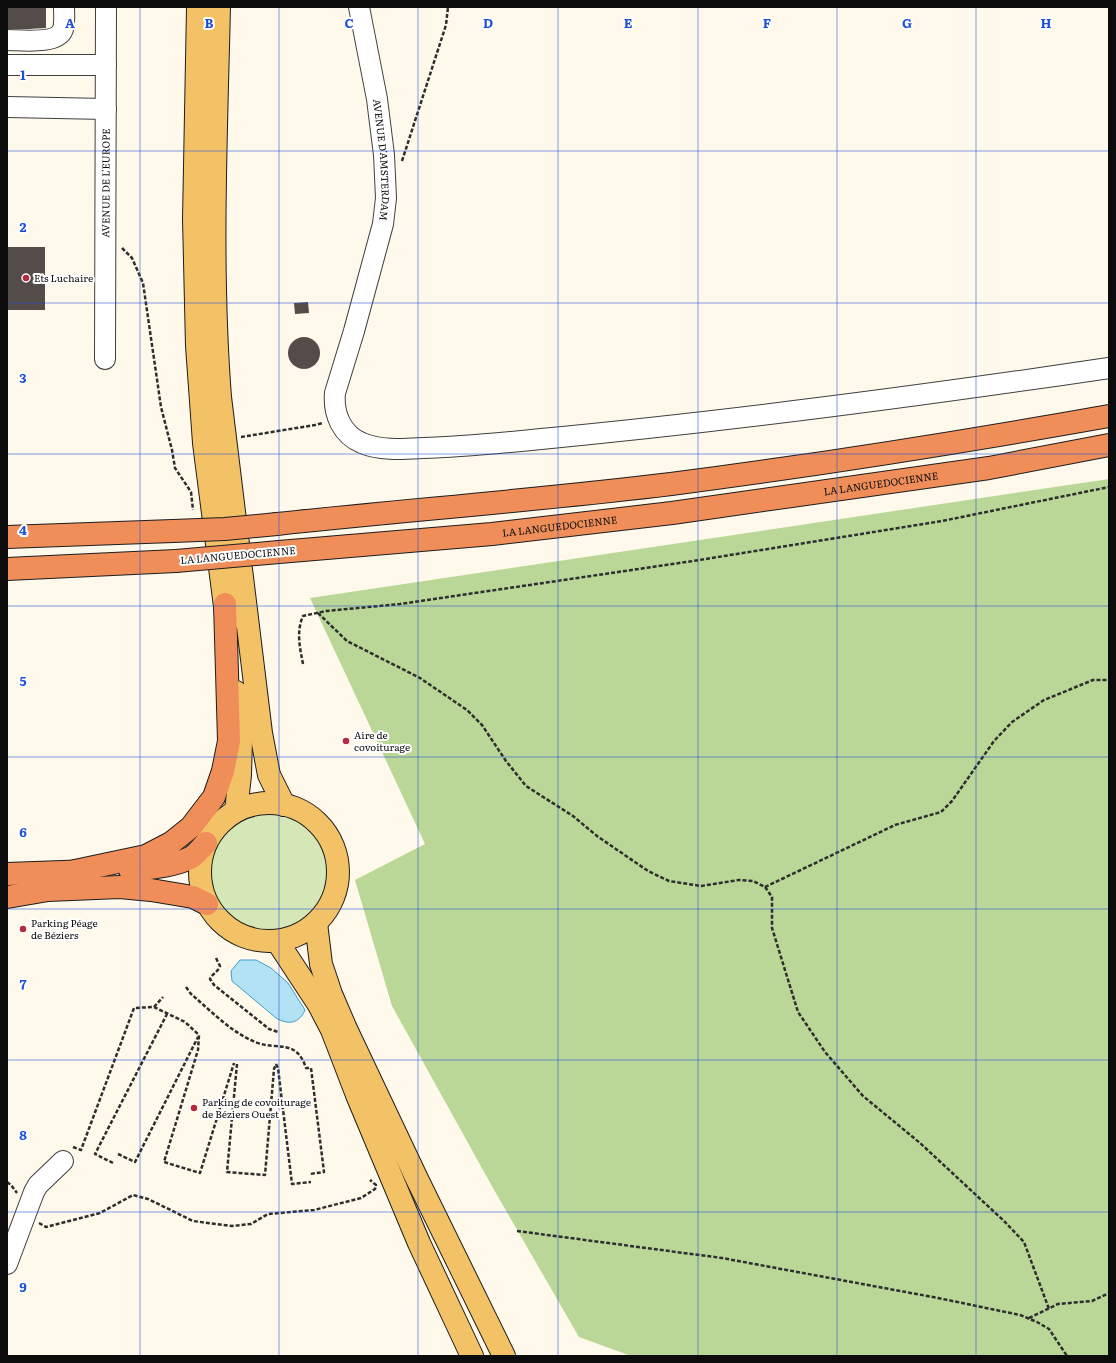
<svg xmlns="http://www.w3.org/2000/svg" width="1116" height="1363" font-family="Literata,serif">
<rect width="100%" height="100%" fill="#fef9eb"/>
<circle fill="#d5e7b7" cx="269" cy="874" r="60"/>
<polygon fill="#bad797" points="1109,479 1109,1356 631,1356 579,1337 493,1188 392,1006 355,880 425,844 310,598"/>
<path fill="#b2e2f4" stroke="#3c9fc8" d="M240,960H256L271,968L288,983L305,1010C299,1024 288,1025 276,1018L232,981L231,971Z"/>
<g fill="#544c49">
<polygon points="7,7 46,7 46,28 29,29 7,29"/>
<rect x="7" y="247" width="38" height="63"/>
<polygon points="308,302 309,313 295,314 294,303"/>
<circle cx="304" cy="353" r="16"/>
</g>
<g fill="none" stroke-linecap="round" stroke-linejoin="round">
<defs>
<g id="minor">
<path id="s1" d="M359,7L377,99L384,155L386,198L383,224L354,331L335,393C333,414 342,435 362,443C380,451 404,449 423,448C462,447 502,443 541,439C731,421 920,396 1109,368"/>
<path d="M7,40C20,40 58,45 63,29C65,23 64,14 64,7"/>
<polyline points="7,65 106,65"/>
<polyline points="7,107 106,109"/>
<path id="s2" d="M105,359L106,7"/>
<polyline points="7,1264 34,1192 38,1185 63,1161"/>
</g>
<g id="major">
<polyline points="198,7 194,219 197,346 204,443 227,622"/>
<path d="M219,7C216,137 210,267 220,397L261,733L269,775L284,805"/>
<polyline points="236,692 241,739 240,775 236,811"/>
<circle cx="269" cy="872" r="69"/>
<polyline points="316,923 321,964 331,994 346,1029 417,1179 504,1356"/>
<polyline points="277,941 319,1005 332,1030 357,1095 419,1243 472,1356"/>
</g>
<g id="highway">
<path d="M277,524C408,510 540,500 671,484C818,465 963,442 1109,416"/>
<polyline points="7,537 173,531"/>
<path id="s3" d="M279,552L492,534L672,513L989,468L1109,445"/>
<polyline points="7,569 176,561"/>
<path d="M130,870C150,868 171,867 190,858C196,855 201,848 206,843"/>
<polyline points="75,871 146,856 171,843 191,827 214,797 223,771 229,741 225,604"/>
<polyline points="7,874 90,871"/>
<polyline points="7,897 48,890 120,887 151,890 193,897 207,904"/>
</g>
</defs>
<use href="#minor" stroke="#3f3f3f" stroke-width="22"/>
<use href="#major" stroke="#1d1d1d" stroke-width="24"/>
<use href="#highway" stroke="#1d1d1d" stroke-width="24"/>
<g stroke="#2e2e2e" stroke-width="2.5" stroke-dasharray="4 2" stroke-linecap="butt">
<polyline points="402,161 446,25 448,7"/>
<polyline points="122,248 132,258 143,283 161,407 172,450 175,468 191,492 193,510"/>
<polyline points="241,437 315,425 323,423"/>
<polyline points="318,613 347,641 420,678 467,710 482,725 506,761 526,786 573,816 597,836 648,871 669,881 701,886 739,880 753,881 765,887 772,897 772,928 798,1012 825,1052 863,1096 920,1143 1004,1221 1024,1242 1049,1309"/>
<path d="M303,664C300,648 296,632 303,616L326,611L400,604L693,561L942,521L1109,487"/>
<polyline points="765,887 895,825 941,812 952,801 994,741 1012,722 1044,700 1093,680 1109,680"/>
<path d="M216,958L220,966C218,972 213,973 210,979L214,985L269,1029L278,1032"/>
<path d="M186,987L191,994C211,1011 231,1032 255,1042C278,1051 296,1038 306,1068H311L324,1172L310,1174"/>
<polyline points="154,1007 163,997"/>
<polyline points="237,1064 227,1172 265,1175 274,1069 276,1064"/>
<polyline points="276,1064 278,1068 292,1184 311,1182"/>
<polyline points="73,1147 81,1150 134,1008 154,1007 185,1022 199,1035 198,1050 164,1162 200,1173 234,1063"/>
<polyline points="118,1154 135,1162 198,1037"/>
<polyline points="113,1163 95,1154 167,1014"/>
<polyline points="7,1182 11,1185 17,1193"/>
<polyline points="39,1223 46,1227 100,1213 133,1195 148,1199 193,1221 232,1226 251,1224 268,1214 314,1210 361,1198 375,1189 376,1185 370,1180"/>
<polyline points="517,1231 722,1258 938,1298 1020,1315 1037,1322 1049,1329 1067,1356"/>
<polyline points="1029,1318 1058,1304 1092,1301 1109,1293"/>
</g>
<use href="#minor" stroke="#fff" stroke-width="20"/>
<use href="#major" stroke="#f3c266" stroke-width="22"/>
<use href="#highway" stroke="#ef8e59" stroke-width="22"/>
<defs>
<g id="highway-bridge">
<polyline points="173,531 225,529 277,524"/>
<polyline points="176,561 279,552"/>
</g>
</defs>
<use href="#highway-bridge" stroke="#1d1d1d" stroke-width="24" stroke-linecap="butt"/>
<use href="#highway-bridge" stroke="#ef8e59" stroke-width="22"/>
</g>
<path fill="none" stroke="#1d4ed8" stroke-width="1" stroke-opacity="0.55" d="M140,7V1356M279,7V1356M418,7V1356M558,7V1356M698,7V1356M837,7V1356M976,7V1356M7,151H1109M7,303H1109M7,454H1109M7,606H1109M7,757H1109M7,909H1109M7,1060H1109M7,1212H1109"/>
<g fill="#b62a3f" stroke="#fff" stroke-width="1.5">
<circle cx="26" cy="278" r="4"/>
<circle cx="346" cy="741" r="4"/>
<circle cx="23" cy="929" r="4"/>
<circle cx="194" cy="1108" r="4"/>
</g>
<g text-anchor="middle" stroke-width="4" stroke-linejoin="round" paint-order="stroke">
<g font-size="10" fill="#0c0c0c" stroke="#fff">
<text dy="4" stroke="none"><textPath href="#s1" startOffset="155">AVENUE D'AMSTERDAM</textPath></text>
<text dy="4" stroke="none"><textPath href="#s2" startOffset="176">AVENUE DE L'EUROPE</textPath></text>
<text dy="4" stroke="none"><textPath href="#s3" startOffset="606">LA LANGUEDOCIENNE</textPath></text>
<text dy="4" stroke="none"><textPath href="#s3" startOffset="282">LA LANGUEDOCIENNE</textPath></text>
<text transform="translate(238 555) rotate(-5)" y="4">LA LANGUEDOCIENNE</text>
</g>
<g font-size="10" fill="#0c0c0c" stroke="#fff" text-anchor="start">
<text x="34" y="282">Ets Luchaire</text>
<text x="354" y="739">Aire de<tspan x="354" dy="12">covoiturage</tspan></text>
<text x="31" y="927">Parking Péage<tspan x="31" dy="12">de Béziers</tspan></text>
<text x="202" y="1106">Parking de covoiturage<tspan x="202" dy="12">de Béziers Ouest</tspan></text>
</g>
</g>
<g font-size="13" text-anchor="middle" font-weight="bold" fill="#1d4ed8" stroke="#fff" stroke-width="4" stroke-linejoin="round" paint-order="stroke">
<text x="70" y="28">A</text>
<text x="209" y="28">B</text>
<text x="349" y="28">C</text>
<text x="488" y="28">D</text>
<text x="628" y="28">E</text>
<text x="767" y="28">F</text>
<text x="907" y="28">G</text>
<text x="1046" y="28">H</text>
<text x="23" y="80">1</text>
<text x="23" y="232">2</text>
<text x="23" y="383">3</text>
<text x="23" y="535">4</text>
<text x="23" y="686">5</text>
<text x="23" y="837">6</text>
<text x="23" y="989">7</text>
<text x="23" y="1140">8</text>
<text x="23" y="1292">9</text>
</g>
<rect width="1116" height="1363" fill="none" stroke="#0c0c0c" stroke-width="16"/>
</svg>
